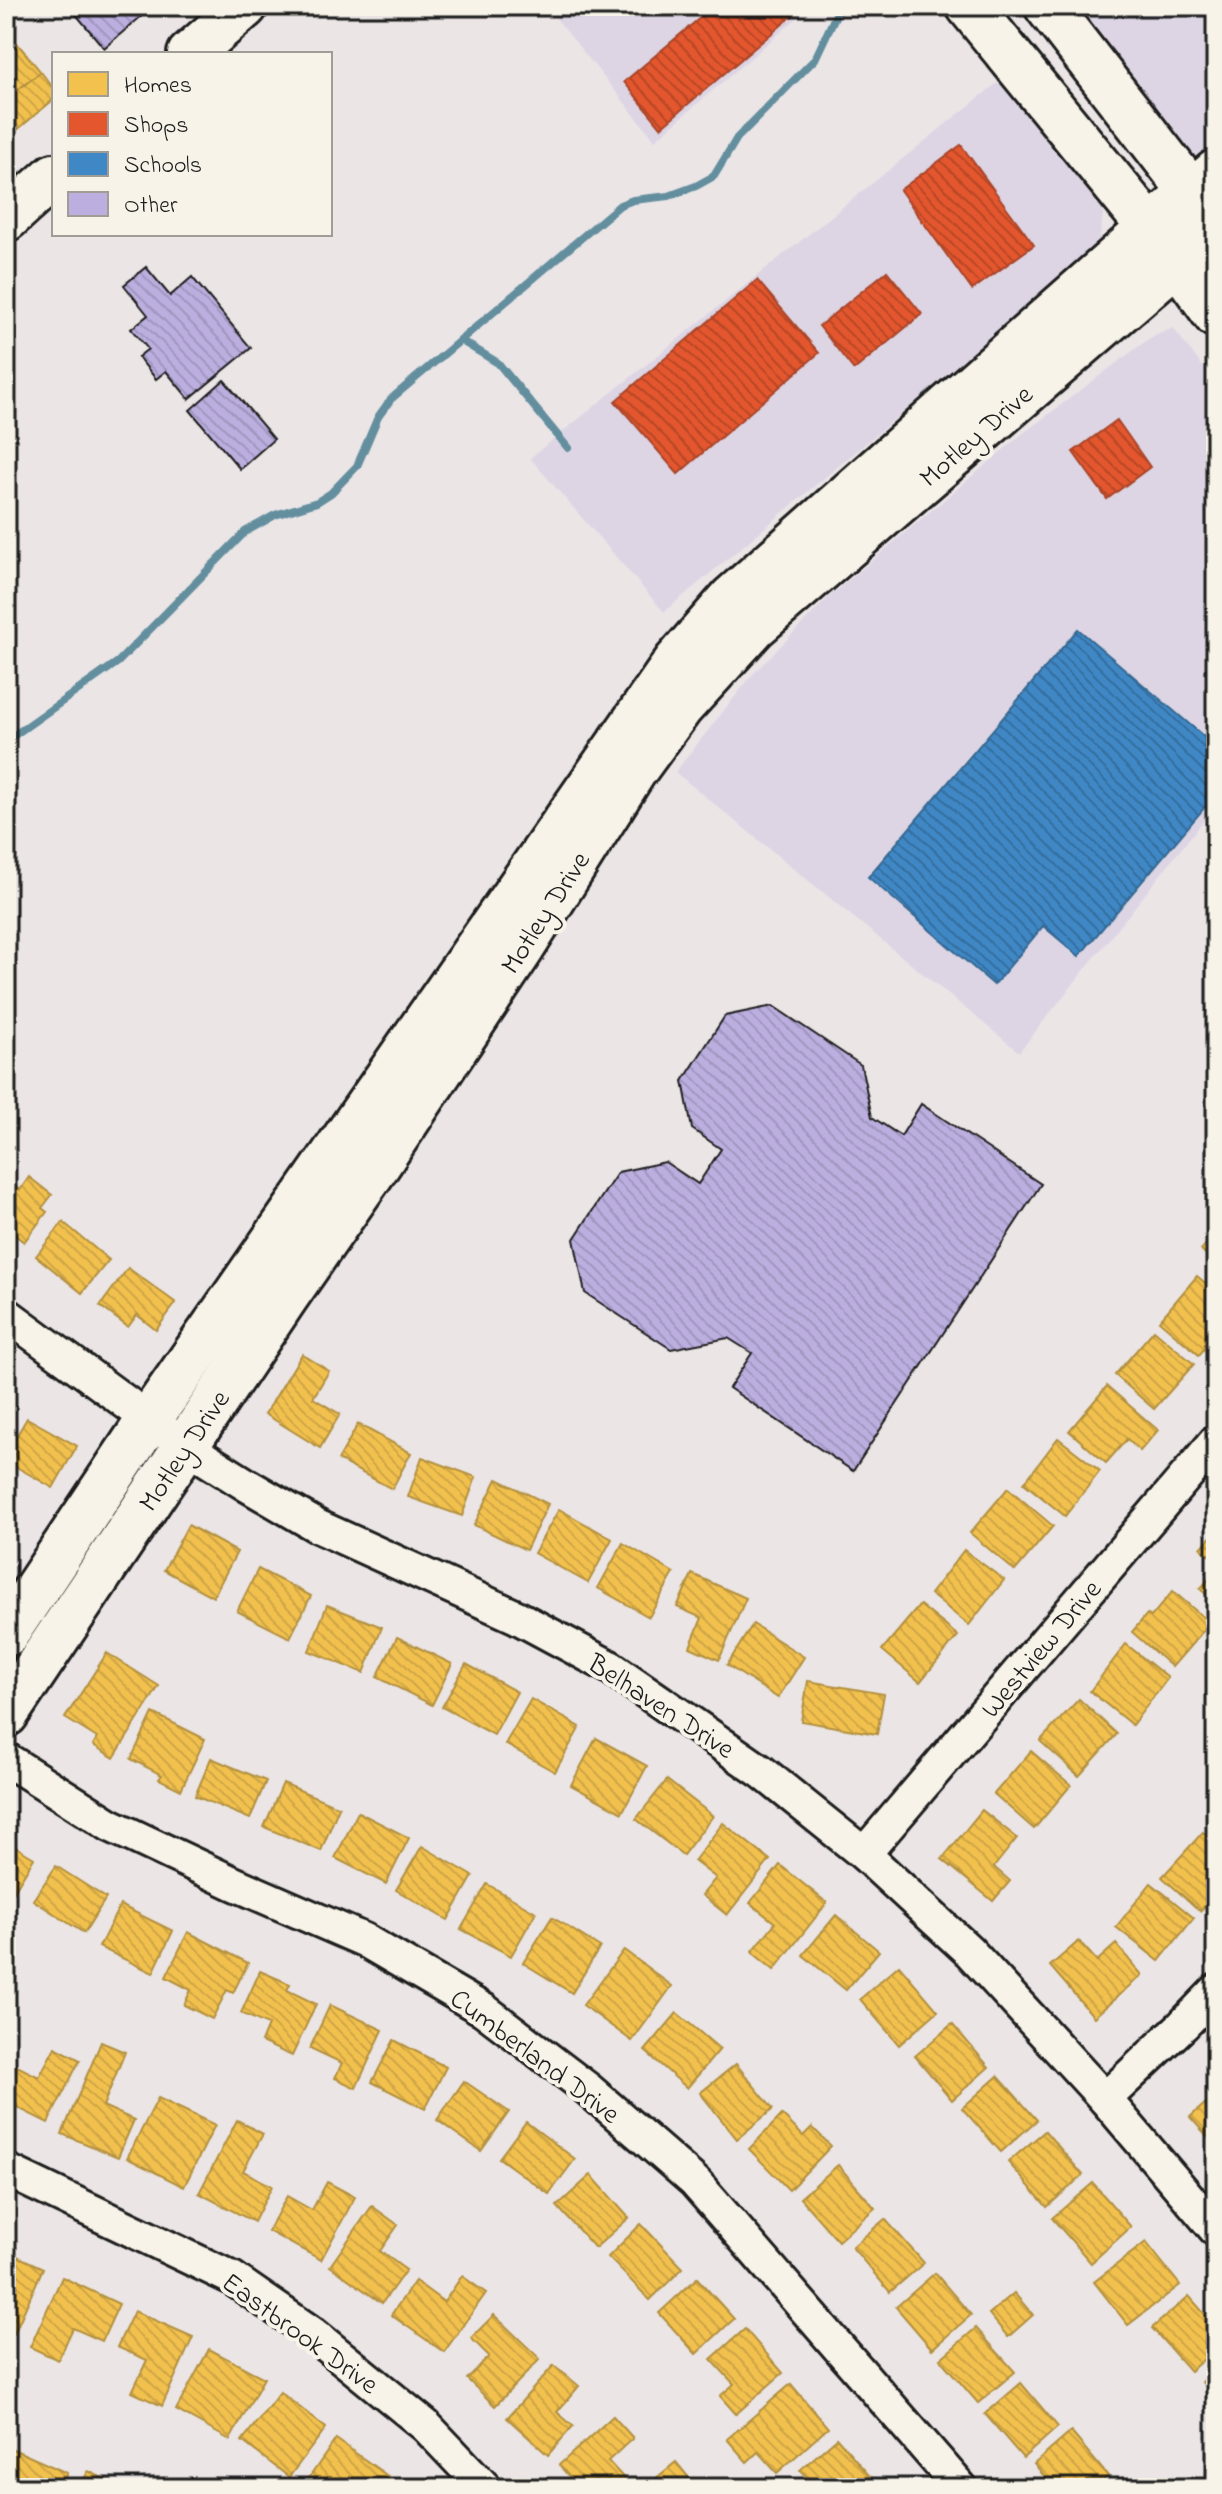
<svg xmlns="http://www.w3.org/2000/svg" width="1222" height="2494" font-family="'Indie Flower',sans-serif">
<defs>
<pattern id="homes-back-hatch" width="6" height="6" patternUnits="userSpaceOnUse" patternTransform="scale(2)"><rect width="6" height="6" fill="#f2c14e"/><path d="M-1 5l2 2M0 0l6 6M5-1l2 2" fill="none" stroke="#cfa544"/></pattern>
<pattern id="shops-back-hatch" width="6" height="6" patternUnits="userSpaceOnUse" patternTransform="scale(2)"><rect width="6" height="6" fill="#e4572e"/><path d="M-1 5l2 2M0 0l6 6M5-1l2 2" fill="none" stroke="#b84726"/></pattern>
<pattern id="schools-back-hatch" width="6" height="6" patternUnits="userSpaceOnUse" patternTransform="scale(2)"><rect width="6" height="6" fill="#3f88c5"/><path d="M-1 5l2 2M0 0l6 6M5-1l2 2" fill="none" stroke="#346e9f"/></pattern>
<pattern id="building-back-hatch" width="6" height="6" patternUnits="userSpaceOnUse" patternTransform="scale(2)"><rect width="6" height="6" fill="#bcafe0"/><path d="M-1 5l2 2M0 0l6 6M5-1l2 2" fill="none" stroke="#a196c0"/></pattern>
</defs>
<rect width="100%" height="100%" fill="#ebe5e6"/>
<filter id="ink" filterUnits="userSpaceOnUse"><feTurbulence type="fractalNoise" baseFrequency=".0125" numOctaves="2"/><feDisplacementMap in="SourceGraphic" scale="16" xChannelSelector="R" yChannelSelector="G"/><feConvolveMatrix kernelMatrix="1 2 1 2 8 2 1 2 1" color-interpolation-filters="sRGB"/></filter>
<g filter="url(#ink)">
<g fill="#ddd5e4">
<polygon points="546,6 811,6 655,140"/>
<polygon points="1055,6 1216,6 1216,144 1185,170"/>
<polygon points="1006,76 1104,207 1098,249 664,612 530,458"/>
<polygon points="1173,328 1216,384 1216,805 1019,1052 675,772 753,674 830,596 1021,435 1150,338"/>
</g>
<g fill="url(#homes-back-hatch)" stroke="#b2903f" stroke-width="2">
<polygon points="16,42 54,89 54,99 6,139 6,50"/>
<polygon points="16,42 41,72 6,99 6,50"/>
<polygon points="41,72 54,89 54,99 6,139 6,99"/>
<polygon points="29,1177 52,1195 42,1208 47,1212 24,1242 6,1228 6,1179 20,1190"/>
<polygon points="63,1222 109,1260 82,1293 36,1256"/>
<polygon points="1216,1233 1216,1264 1201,1250"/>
<polygon points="128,1268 176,1303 156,1330 137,1315 128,1327 100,1306"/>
<polygon points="1197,1276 1216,1292 1216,1335 1199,1355 1159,1321"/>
<polygon points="1154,1330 1194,1364 1154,1409 1115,1375"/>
<polygon points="302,1354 329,1371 313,1398 340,1414 320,1448 265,1414"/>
<polygon points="1107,1386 1158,1430 1140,1451 1127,1439 1106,1463 1069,1431"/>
<polygon points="27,1418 77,1446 53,1488 6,1461 6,1454"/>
<polygon points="358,1424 411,1453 392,1489 338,1460"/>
<polygon points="1058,1438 1100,1471 1065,1516 1024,1483"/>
<polygon points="422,1457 476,1477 462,1516 408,1497"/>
<polygon points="497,1479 548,1504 526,1550 474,1525"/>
<polygon points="1008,1488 1053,1526 1015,1571 970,1533"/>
<polygon points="559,1509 612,1539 588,1583 534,1553"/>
<polygon points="188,1525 237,1552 213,1597 164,1570"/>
<polygon points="1216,1531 1216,1562 1201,1548"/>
<polygon points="623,1543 674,1573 649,1617 598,1588"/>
<polygon points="964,1550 1004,1580 969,1625 930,1594"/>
<polygon points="258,1569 311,1596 290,1638 237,1611"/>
<polygon points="1216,1571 1216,1603 1200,1589"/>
<polygon points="692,1574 746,1598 719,1660 690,1647 702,1618 677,1607"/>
<polygon points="1173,1591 1210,1623 1172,1667 1132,1632 1147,1614 1151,1617"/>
<polygon points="327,1605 382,1627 364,1673 309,1651"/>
<polygon points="920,1605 958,1636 920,1682 882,1650"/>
<polygon points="753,1624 804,1657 778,1698 727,1665"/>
<polygon points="397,1637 452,1664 432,1705 377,1677"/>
<polygon points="1126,1644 1168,1678 1132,1725 1090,1691"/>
<polygon points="107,1653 159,1686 114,1758 93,1745 97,1738 65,1718"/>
<polygon points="466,1664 517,1692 494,1735 442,1707"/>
<polygon points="808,1681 884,1694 877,1734 801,1721"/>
<polygon points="531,1699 580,1727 555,1772 505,1744"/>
<polygon points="1079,1699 1117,1734 1079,1776 1040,1741"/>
<polygon points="153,1713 205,1739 181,1790 159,1779 162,1775 131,1759"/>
<polygon points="596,1738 647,1766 622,1813 571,1785"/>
<polygon points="1031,1751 1071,1785 1034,1829 994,1794"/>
<polygon points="211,1758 266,1781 250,1819 195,1796"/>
<polygon points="667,1780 713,1816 683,1855 636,1819"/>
<polygon points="283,1783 339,1807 321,1851 264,1827"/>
<polygon points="982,1810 1017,1838 994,1867 1010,1881 993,1901 942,1859"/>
<polygon points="358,1812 409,1838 386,1884 335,1858"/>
<polygon points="723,1823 770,1860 727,1915 702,1895 716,1878 694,1861"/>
<polygon points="1203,1832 1216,1844 1216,1893 1200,1911 1162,1877"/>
<polygon points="6,1841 34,1858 11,1896 6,1893"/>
<polygon points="422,1846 473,1876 448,1920 396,1890"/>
<polygon points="780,1865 827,1903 774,1970 752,1952 775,1923 750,1903"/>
<polygon points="56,1866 106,1898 84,1933 33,1900"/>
<polygon points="1151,1883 1194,1918 1159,1961 1116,1927"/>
<polygon points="487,1884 536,1912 511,1956 461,1929"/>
<polygon points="120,1905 173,1931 153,1973 99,1947"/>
<polygon points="836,1915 879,1951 846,1990 803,1955"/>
<polygon points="552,1917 600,1947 572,1993 523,1963"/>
<polygon points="188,1932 248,1963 233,1993 227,1990 212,2019 184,2005 191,1990 166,1977"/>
<polygon points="1079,1941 1097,1961 1116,1944 1142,1975 1094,2017 1050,1966"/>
<polygon points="624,1950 672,1986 632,2041 583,2005"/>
<polygon points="899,1965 938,2011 899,2045 860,1999"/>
<polygon points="260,1971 290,1984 287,1990 316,2004 292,2056 261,2042 268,2025 241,2013"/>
<polygon points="330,2005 383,2030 356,2088 335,2078 342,2063 310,2048"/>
<polygon points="677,2013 720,2049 687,2088 645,2051"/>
<polygon points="952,2024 989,2067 952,2100 915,2056"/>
<polygon points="394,2040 446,2067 425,2109 372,2082"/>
<polygon points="101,2042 125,2052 103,2106 134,2120 118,2157 62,2134"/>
<polygon points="55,2047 80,2060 48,2123 6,2102 6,2078 13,2064 39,2077"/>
<polygon points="736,2064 773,2109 737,2139 700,2093"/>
<polygon points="998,2076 1037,2120 1001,2152 962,2108"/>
<polygon points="464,2081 509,2112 481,2151 437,2120"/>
<polygon points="1216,2094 1216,2146 1190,2117"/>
<polygon points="158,2098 215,2125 184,2187 127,2158"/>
<polygon points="782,2115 803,2136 812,2127 831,2146 789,2190 749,2149"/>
<polygon points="237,2120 263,2134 243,2171 272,2186 254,2222 199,2193"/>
<polygon points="526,2122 575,2159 549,2194 499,2158"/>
<polygon points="1045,2131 1083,2175 1047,2207 1008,2162"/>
<polygon points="838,2165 875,2208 838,2241 800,2198"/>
<polygon points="591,2175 629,2218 595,2248 557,2206"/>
<polygon points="327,2182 355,2197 321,2260 268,2231 287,2196 312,2210"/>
<polygon points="1093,2183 1131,2227 1091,2263 1052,2218"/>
<polygon points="372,2206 398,2225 380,2251 406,2270 382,2303 330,2266"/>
<polygon points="885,2219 924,2263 890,2292 852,2247"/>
<polygon points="641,2224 683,2268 650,2300 608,2257"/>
<polygon points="1146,2242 1180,2285 1128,2325 1094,2282"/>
<polygon points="6,2251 43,2268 14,2334 6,2330"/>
<polygon points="935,2273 971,2315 932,2349 896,2307"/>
<polygon points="462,2276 486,2293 444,2352 391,2315 415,2281 444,2302"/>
<polygon points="62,2277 119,2304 102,2341 73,2328 58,2360 30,2347"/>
<polygon points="697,2278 734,2319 696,2354 659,2313"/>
<polygon points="1014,2293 1033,2315 1008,2337 989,2314"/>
<polygon points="1189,2296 1216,2327 1216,2349 1190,2371 1152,2328"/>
<polygon points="134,2311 193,2337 162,2406 132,2392 147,2360 117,2347"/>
<polygon points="494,2315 540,2359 495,2406 467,2379 489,2356 471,2338"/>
<polygon points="976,2328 1015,2372 978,2403 940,2359"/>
<polygon points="745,2329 783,2373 736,2414 720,2396 734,2384 711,2359"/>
<polygon points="209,2349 264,2378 230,2440 176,2410"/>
<polygon points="554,2365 579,2386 557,2412 573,2426 548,2455 507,2418"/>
<polygon points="1216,2370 1216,2399 1202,2382"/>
<polygon points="1021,2383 1058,2427 1023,2458 985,2414"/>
<polygon points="791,2384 828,2428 777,2473 758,2452 747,2462 727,2439"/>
<polygon points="280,2392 326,2428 289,2477 242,2441"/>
<polygon points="613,2416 633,2438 608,2461 629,2484 624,2488 579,2488 559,2465"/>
<polygon points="1071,2432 1108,2476 1095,2488 1054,2488 1034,2464"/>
<polygon points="837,2438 880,2488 816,2488 800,2470"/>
<polygon points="336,2439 389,2477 381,2488 302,2488"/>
<polygon points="6,2446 67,2473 60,2488 6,2488"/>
<polygon points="676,2462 690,2479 679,2488 644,2488"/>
<polygon points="88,2471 123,2488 80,2488"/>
</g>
<g fill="url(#shops-back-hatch)" stroke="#a84529" stroke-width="2">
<polygon points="714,6 792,6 797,12 661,127 624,82"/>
<polygon points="961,145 1034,245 972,290 900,190"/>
<polygon points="887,271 922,314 854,370 819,326"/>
<polygon points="757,280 819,353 678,474 615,401"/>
<polygon points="1117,420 1150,467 1107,499 1073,452"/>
</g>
<polygon fill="url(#schools-back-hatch)" stroke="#346892" stroke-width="2" points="1078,629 1216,747 1216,794 1079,956 1043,926 994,985 868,877"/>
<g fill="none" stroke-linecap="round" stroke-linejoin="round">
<g stroke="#638e9e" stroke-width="8">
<polyline points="460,340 498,363 568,448"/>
<polyline points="6,741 118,662 245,532 275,515 317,502 331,493 357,466 378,417 391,399 620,205 633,200 669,196 696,186 714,176 737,138 815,59 840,6"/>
</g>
</g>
<g fill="url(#building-back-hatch)" stroke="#1c1c1c" stroke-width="2">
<polygon points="69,6 147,6 150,9 104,48"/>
<polygon points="146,267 170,296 192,277 251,348 189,399 166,371 156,379 138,357 148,349 131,329 148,315 124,285"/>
<polygon points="224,380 274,439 240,469 190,410"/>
<polygon points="773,1006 861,1065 872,1117 901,1136 921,1104 1041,1184 853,1471 729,1388 752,1353 728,1338 671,1349 585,1293 574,1239 618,1172 665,1162 698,1184 721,1149 692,1129 683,1081 725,1016"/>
</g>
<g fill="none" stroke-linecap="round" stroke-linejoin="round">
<defs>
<g id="street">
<polyline points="6,1314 185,1446 247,1485 317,1526 517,1617 610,1667 762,1772 864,1854 969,1951 1105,2099 1216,2230"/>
<polyline points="6,1759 110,1825 233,1883 364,1940 484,2010 589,2090 695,2182 961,2488"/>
<polyline points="864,1854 1216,1441"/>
<polyline points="1105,2099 1183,2025 1216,1991"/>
<polyline points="6,2170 232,2278 313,2334 426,2426 485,2488"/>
</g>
<g id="secondary">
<polyline points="969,6 1177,261 1216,315"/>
<polyline points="1047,6 1210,216"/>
<polyline points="190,54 245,6"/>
<polyline points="6,219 54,176"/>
<polyline points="6,1634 149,1420 676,662 732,598 1149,229 1216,172"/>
<polyline points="6,1714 285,1298 379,1163 522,948 634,771 680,708 755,626 1216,228"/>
</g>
</defs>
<use href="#street" stroke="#1c1c1c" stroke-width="38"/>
<use href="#secondary" stroke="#1c1c1c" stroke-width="50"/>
<use href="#street" stroke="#f7f3e8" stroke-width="32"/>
<use href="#secondary" stroke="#f7f3e8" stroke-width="44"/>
</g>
</g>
<g text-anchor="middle" stroke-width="8" stroke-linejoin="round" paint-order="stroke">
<g font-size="28" fill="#1c1c1c" stroke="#f7f3e8">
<text transform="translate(975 435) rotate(-41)" y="10">Motley Drive</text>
<text transform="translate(544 912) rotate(-57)" y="10">Motley Drive</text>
<text transform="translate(183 1450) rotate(-56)" y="10">Motley Drive</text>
<text transform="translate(1040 1648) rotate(-50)" y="10">Westview Drive</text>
<text transform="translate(662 1705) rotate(33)" y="10">Belhaven Drive</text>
<text transform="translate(536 2055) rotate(37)" y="10">Cumberland Drive</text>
<text transform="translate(301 2332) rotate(36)" y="10">Eastbrook Drive</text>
</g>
</g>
<rect width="1222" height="2494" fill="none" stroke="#f7f3e8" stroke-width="32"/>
<rect x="16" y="16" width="1190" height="2462" fill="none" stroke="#1c1c1c" stroke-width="3" filter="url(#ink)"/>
<rect x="52" y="52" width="280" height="184" fill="#f7f3e8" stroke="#9f9d96" stroke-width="2"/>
<rect x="68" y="72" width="40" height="24" fill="#f2c14e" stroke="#9f9d96" stroke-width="2"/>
<text x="124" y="92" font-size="24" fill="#1c1c1c">Homes</text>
<rect x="68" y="112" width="40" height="24" fill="#e4572e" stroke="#9f9d96" stroke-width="2"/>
<text x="124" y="132" font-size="24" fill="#1c1c1c">Shops</text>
<rect x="68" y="152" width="40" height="24" fill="#3f88c5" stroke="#9f9d96" stroke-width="2"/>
<text x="124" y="172" font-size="24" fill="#1c1c1c">Schools</text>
<rect x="68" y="192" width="40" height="24" fill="#bcafe0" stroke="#9f9d96" stroke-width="2"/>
<text x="124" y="212" font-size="24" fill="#1c1c1c">Other</text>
</svg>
